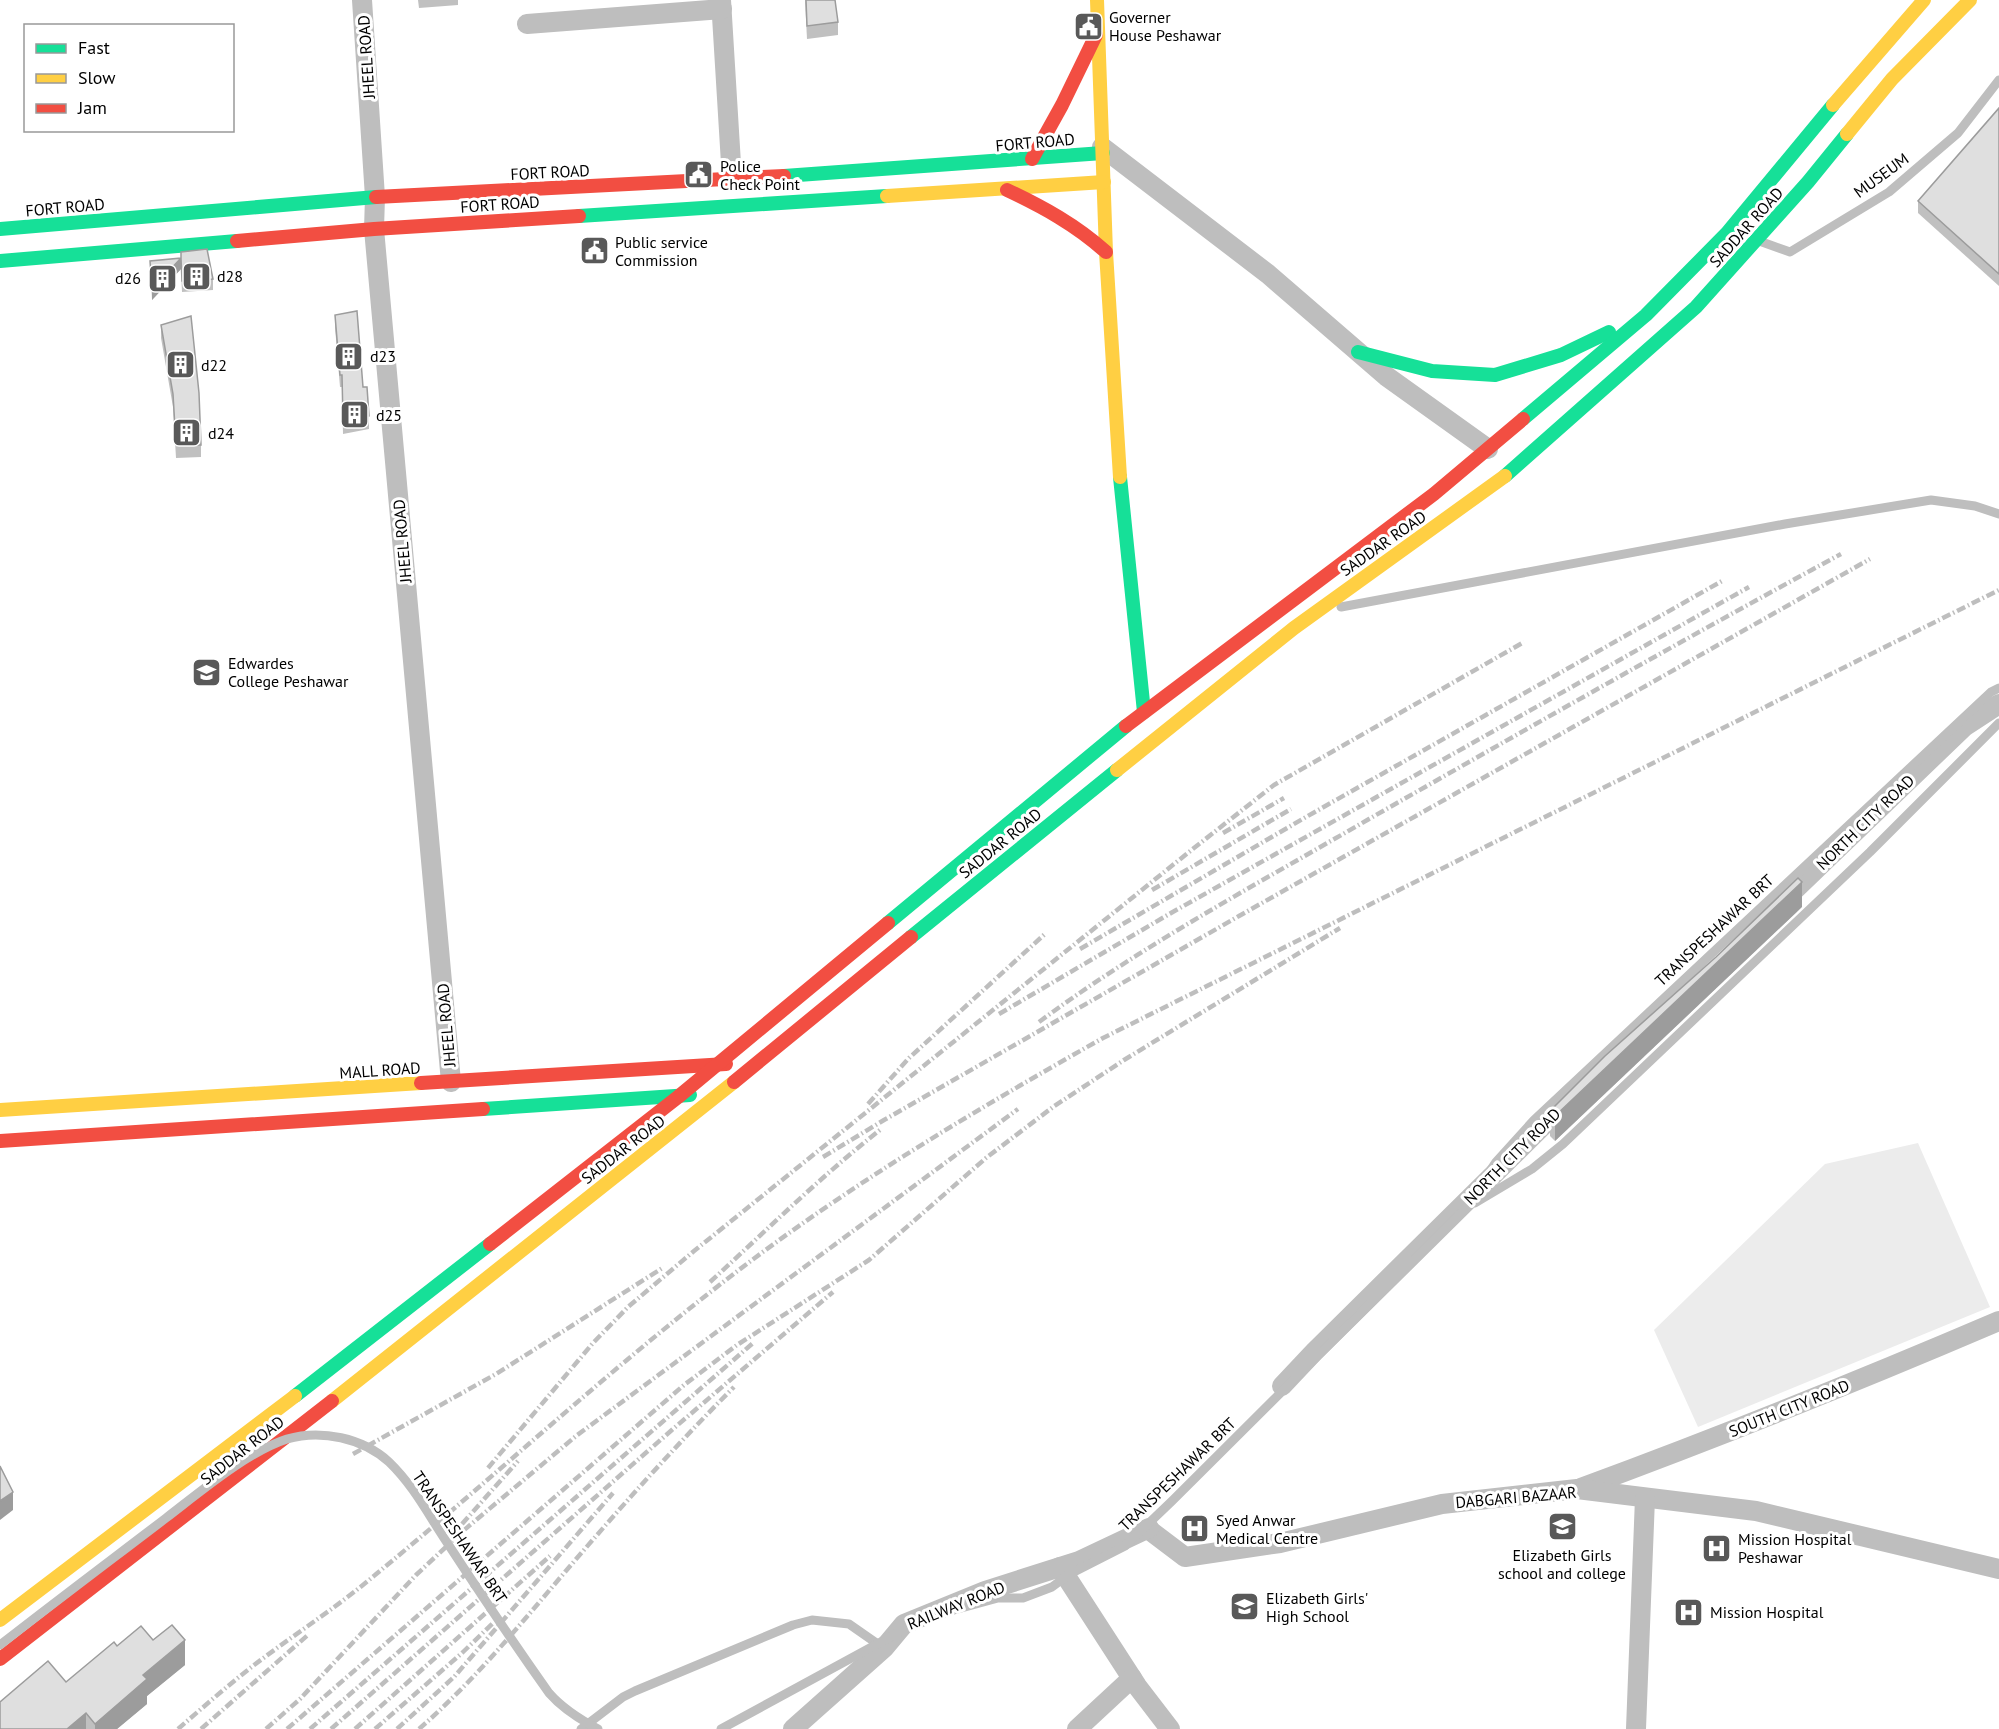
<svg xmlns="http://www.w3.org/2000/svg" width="1999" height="1729" font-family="'PT Sans',sans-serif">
<rect width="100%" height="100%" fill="#fff"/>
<polygon fill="#ececec" points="1918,1143 1990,1307 1698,1427 1654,1330 1825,1164"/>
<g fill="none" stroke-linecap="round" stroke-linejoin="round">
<g stroke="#bebebe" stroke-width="9">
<polyline points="1762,242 1790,252 1889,192 1958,133 1999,80"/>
<polyline points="1341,607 1785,524 1931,500 1975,506 1999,514"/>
<polyline points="1475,1203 1532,1169 1563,1144 1870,852 1999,723"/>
<polyline points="581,1729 623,1697 635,1691 793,1625 812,1620 849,1624 882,1647"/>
</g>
<g stroke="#bebebe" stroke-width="20">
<polyline points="362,0 375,197 374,229 451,1082"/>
<polyline points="721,0 732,180"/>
<polyline points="527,24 722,9"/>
<polyline points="1102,147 1268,274 1386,376 1488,449"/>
<polyline points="1784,900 1964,727 1999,704"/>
<polyline points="1282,1386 1314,1352 1567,1102"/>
<path d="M1581,1488C1722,1436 1861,1380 1999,1321"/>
<polyline points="1148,1529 1185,1557 1280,1543 1442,1504 1577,1489 1756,1511 1999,1569"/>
<polyline points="1060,1567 1137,1686 1170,1729"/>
<polyline points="793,1729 884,1648 904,1624 985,1591 1079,1561 1149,1528"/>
<polyline points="1077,1729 1132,1678"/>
<polyline points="1636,1729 1645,1498"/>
</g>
<g stroke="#16e098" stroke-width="14">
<polyline points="784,176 1103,153"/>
<polyline points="579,216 887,196"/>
<polyline points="0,229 376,197"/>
<polyline points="0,261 237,241"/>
<polyline points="1358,352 1432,371 1495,375 1561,355 1609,332"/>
<polyline points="1523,419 1646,315 1727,233 1833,105"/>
<polyline points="1505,476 1696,307 1808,182 1847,134"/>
<polyline points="1120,477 1144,712"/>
<polyline points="888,923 1126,726"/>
<polyline points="911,937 1117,770"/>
<polyline points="483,1109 690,1095"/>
<polyline points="295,1396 490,1244"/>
</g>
<g stroke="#ffcf43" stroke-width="14">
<polyline points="1097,0 1106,252 1120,477"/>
<polyline points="1833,105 1924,0"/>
<polyline points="1847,134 1892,79 1970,0"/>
<polyline points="887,196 1104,182"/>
<polyline points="1117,770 1294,628 1505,476"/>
<polyline points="0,1110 421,1083"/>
<polyline points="332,1401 734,1082"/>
<polyline points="0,1620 295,1396"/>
</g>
<g stroke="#f24e42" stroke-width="14">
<polyline points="1032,159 1062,105 1096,35"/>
<path d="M1007,190C1043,207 1076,225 1106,252"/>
<polyline points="376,197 784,176"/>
<polyline points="237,241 374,229 579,216"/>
<polyline points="1126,726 1434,494 1523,419"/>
<polyline points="734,1082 911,937"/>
<polyline points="421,1083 726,1064"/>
<polyline points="0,1141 483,1109"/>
<polyline points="490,1244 678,1097 888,923"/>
<polyline points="0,1659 332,1401"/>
</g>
<g stroke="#bebebe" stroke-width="4.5" stroke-dasharray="9 3 1.5 3" stroke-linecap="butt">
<polyline points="1223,833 1284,798"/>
<polyline points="1152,890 1291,809"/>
<polyline points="1080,949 1306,817 1722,581"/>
<polyline points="999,1014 1171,913 1749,587"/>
<path d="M1039,1022C1143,945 1257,884 1369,819C1525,730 1682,640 1841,554"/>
<polyline points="868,1104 909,1058 1046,933"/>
<polyline points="823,1157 884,1120 1239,916 1870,559"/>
<path d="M710,1282C767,1230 820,1177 880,1130"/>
<polyline points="353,1454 496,1374 664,1267"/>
<polyline points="488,1468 593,1343 628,1307 694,1251 1189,852 1274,785 1524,642"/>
<polyline points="462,1524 518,1461"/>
<path d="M178,1729C201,1709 225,1688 249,1669C290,1637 335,1609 375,1575C492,1479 602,1376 722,1283C841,1190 972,1112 1103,1038L1999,590"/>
<polyline points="201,1729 309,1634"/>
<polyline points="266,1729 300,1699 416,1575 463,1531 576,1436 1018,1109"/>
<polyline points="287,1729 684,1385 737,1345 869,1260 986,1158 1053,1107 1124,1060 1340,928"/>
<polyline points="310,1729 753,1343"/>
<polyline points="331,1729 673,1429 833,1292"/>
<polyline points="355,1729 550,1556"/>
<polyline points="375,1729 462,1653 493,1623"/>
<polyline points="397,1729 454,1677 613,1493"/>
<path d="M419,1729C473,1682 518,1627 565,1572C619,1509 675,1446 734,1387"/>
</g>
<g stroke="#bebebe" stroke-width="9">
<path d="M0,1645C55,1602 111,1560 166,1518C200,1492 247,1452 287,1439C321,1429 363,1438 389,1462C415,1487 430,1518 450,1547C482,1596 515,1645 549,1693C563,1709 579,1719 598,1729"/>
<polyline points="721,1729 914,1624 943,1613 998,1598 1023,1598 1052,1587 1068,1575 1125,1546 1172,1501 1465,1209 1496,1162 1534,1120 1991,692 1999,688"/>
</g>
</g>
<g fill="#c0c0c0">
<polygon points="418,0 458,0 458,5 419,8"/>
<polygon points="805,0 835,0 838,22 838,35 807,39"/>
<polygon points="1999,108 1999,286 1918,213 1918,201"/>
<polygon points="181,258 213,279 213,290 182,292 181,269 152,300 150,261"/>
<polygon points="335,315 363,387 369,416 369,429 343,434 342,387 340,387 335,327"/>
<polygon points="161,325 201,445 201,457 176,458 173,407 161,338"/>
<polygon points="1802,907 1555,1141 1550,1136 1550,1111"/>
<polygon points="153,1640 185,1665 147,1696 147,1704 117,1729 0,1729 117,1646"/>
</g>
<g fill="#9c9c9c">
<polygon points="181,258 181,269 152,300 152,289"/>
<polygon points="1802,882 1802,907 1555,1141 1555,1116"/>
<polygon points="13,1492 13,1510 0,1520 0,1501"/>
<polygon points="185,1640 185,1665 147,1696 147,1704 117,1729 95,1729 95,1724 143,1675"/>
<polygon points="86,1713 86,1729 67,1729"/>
</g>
<g fill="#dfdfdf" stroke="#9c9c9c" stroke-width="1.5">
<polygon points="806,0 835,0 838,22 807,26"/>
<polygon points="1999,108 1999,274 1918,201"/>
<polygon points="207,249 213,279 182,281 181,258 152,289 150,261 181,258 181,252"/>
<polygon points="357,311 363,387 367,387 369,416 343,421 342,375 340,375 335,315"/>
<polygon points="191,316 199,393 201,445 176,445 173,394 161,325"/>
<polygon points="1798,878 1802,882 1555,1116 1550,1111 1605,1056 1716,957"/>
<polygon points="0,1466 13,1492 0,1501"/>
<polygon points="172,1625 185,1640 143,1675 147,1679 95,1724 86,1713 67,1729 0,1729 0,1702 48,1661 66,1682 114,1642 117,1646 141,1626 153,1640"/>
</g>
<defs>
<symbol id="civic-square" viewBox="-11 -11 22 22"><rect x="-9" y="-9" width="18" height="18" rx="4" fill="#595959" stroke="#fff"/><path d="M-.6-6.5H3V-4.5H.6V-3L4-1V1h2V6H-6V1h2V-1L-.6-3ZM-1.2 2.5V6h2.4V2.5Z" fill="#fff"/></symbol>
<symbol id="building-square" viewBox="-11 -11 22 22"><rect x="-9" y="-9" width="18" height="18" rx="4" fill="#595959" stroke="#fff"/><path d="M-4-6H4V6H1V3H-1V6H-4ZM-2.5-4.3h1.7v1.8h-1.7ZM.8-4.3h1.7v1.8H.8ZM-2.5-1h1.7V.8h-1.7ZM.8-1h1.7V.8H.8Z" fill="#fff"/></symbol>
<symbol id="university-square" viewBox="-11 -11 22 22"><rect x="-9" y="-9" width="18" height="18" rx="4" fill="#595959" stroke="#fff"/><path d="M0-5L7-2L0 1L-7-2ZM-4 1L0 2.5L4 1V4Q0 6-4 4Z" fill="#fff"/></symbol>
<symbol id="school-square" viewBox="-11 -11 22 22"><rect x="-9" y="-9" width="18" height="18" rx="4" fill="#595959" stroke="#fff"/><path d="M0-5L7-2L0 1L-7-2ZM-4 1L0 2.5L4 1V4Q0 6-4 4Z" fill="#fff"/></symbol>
<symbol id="hospital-square" viewBox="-11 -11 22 22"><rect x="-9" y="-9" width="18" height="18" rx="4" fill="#595959" stroke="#fff"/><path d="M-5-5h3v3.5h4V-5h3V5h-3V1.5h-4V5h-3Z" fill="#fff"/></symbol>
</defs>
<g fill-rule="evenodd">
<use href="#civic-square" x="1072" y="10" width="33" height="33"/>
<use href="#civic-square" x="682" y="158" width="33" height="33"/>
<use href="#civic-square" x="578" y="234" width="33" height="33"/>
<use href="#building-square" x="180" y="260" width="33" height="33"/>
<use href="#building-square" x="146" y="262" width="33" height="33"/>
<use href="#building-square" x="332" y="340" width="33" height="33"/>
<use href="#building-square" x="164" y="348" width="33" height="33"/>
<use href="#building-square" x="338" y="398" width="33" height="33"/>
<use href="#building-square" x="170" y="416" width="33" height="33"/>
<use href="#university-square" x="190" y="656" width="33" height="33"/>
<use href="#school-square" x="1546" y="1510" width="33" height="33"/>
<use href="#hospital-square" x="1178" y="1512" width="33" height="33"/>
<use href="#hospital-square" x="1700" y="1532" width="33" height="33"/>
<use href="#school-square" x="1228" y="1590" width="33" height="33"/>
<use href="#hospital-square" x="1672" y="1596" width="33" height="33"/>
</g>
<g text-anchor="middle" stroke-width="6" stroke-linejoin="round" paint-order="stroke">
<g font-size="16" fill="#000" stroke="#fff" text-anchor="start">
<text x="1109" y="23">Governer<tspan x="1109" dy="18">House Peshawar</tspan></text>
<text x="720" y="172">Police<tspan x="720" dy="18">Check Point</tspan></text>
<text x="615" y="248">Public service<tspan x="615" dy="18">Commission</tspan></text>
<text x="217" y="282">d28</text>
<text x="141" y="284" text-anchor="end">d26</text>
<text x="370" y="362">d23</text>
<text x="201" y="371">d22</text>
<text x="376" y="421">d25</text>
<text x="208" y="439">d24</text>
<text x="228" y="669">Edwardes<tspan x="228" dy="18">College Peshawar</tspan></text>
<text x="1216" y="1526">Syed Anwar<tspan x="1216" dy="18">Medical Centre</tspan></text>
<text x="1738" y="1545">Mission Hospital<tspan x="1738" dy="18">Peshawar</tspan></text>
<text x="1562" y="1561" text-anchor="middle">Elizabeth Girls<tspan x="1562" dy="18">school and college</tspan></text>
<text x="1266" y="1604">Elizabeth Girls'<tspan x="1266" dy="18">High School</tspan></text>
<text x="1710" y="1618">Mission Hospital</text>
</g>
<g font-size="16" fill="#000" stroke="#fff">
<text transform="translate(366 57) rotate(-94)" y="6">JHEEL ROAD</text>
<text transform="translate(1035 142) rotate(-5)" y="6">FORT ROAD</text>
<text transform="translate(550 172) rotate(-3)" y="6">FORT ROAD</text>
<text transform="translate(1881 175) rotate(-36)" y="6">MUSEUM</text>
<text transform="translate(500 204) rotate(-4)" y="6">FORT ROAD</text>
<text transform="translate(65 207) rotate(-5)" y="6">FORT ROAD</text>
<text transform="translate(1746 227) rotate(-48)" y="6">SADDAR ROAD</text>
<text transform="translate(402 541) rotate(-95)" y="6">JHEEL ROAD</text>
<text transform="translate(1383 543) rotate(-35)" y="6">SADDAR ROAD</text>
<text transform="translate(1865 822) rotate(-44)" y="6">NORTH CITY ROAD</text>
<text transform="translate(1000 843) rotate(-39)" y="6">SADDAR ROAD</text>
<text transform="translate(1714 930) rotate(-43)" y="6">TRANSPESHAWAR BRT</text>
<text transform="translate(446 1025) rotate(-95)" y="6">JHEEL ROAD</text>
<text transform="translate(380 1070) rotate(-4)" y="6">MALL ROAD</text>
<text transform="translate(623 1149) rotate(-38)" y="6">SADDAR ROAD</text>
<text transform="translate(1512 1156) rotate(-45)" y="6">NORTH CITY ROAD</text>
<text transform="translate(1789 1408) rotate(-22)" y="6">SOUTH CITY ROAD</text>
<text transform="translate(242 1450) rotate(-38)" y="6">SADDAR ROAD</text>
<text transform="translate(1177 1474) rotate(-44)" y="6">TRANSPESHAWAR BRT</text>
<text transform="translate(1516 1497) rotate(-5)" y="6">DABGARI BAZAAR</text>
<text transform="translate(460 1537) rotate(56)" y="6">TRANSPESHAWAR BRT</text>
<text transform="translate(956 1605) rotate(-22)" y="6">RAILWAY ROAD</text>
</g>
</g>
<rect x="24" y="24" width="210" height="108" fill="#ffffff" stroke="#999999" stroke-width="1.5"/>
<rect x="36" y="44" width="30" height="9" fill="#16e098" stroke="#999999" stroke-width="1.5"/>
<text x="78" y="54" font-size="18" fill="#000000">Fast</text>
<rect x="36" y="74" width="30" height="9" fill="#ffcf43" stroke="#999999" stroke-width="1.5"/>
<text x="78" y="84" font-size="18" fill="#000000">Slow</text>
<rect x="36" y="104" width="30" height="9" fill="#f24e42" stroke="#999999" stroke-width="1.5"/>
<text x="78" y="114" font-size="18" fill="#000000">Jam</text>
</svg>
